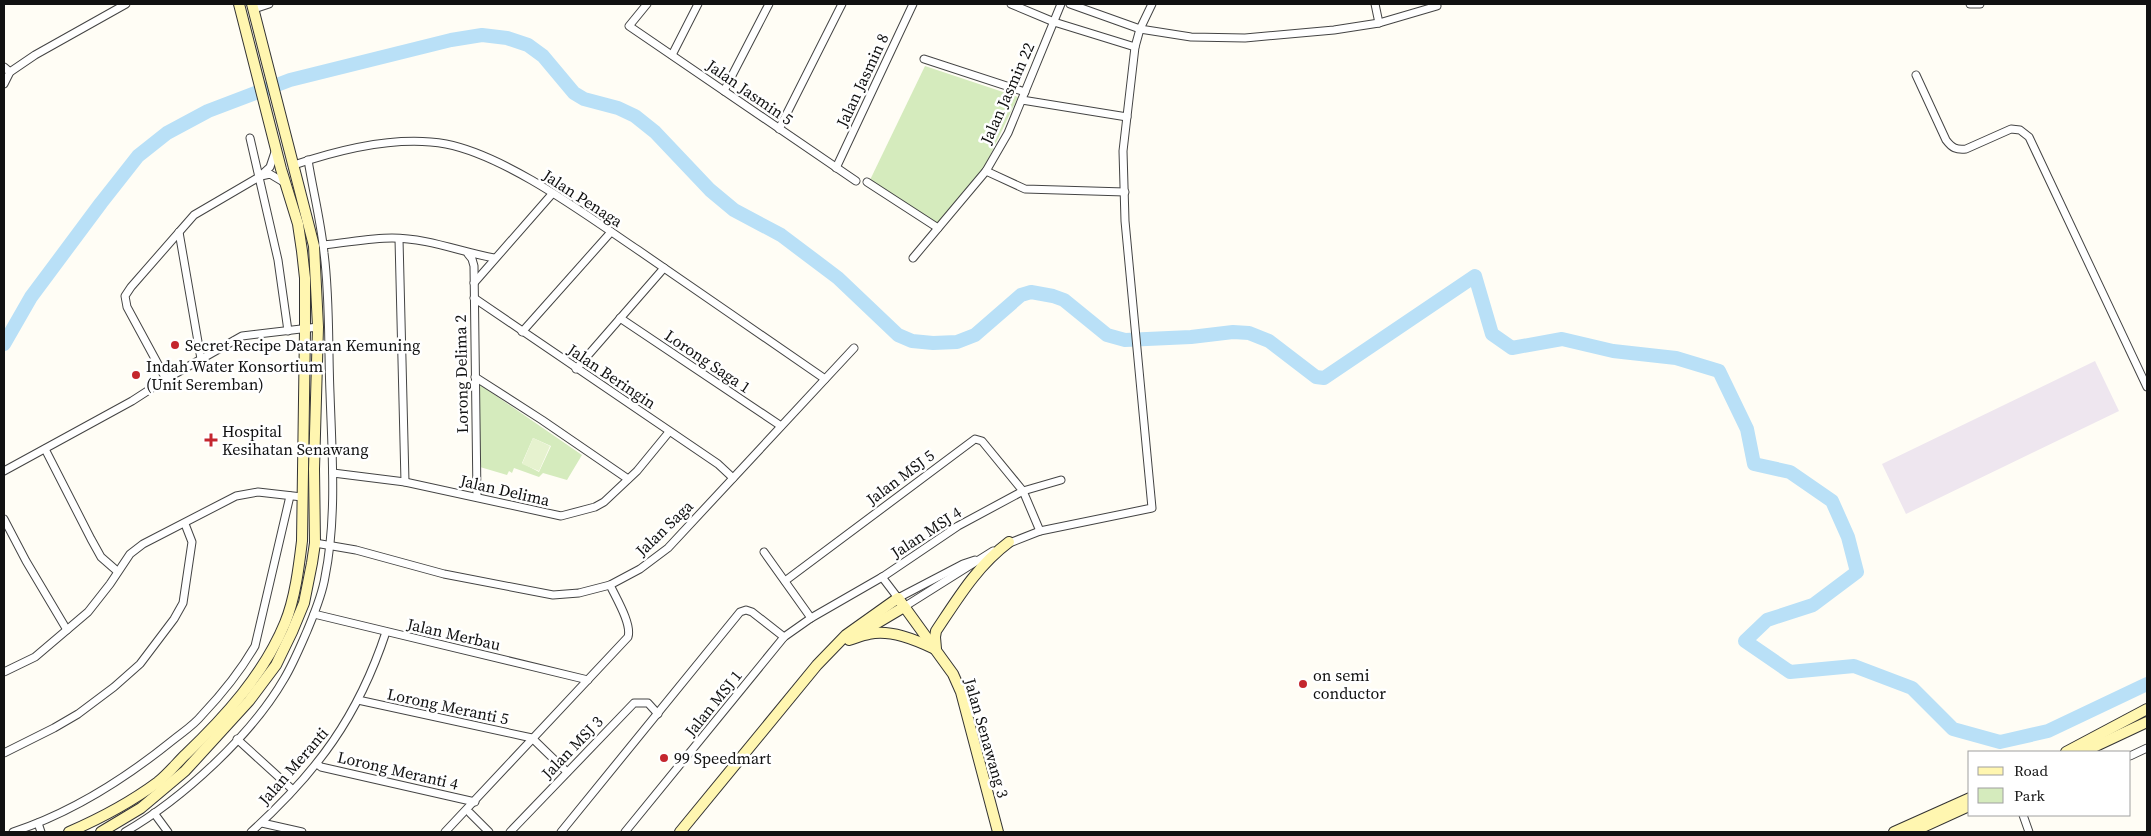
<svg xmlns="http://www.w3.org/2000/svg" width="2151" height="836" font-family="'Source Serif 4',serif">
<rect width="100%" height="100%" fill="#fffdf5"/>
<polygon fill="#eee6ef" points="2095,361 2119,411 1906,514 1882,464"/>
<g fill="#d5ebbd" fill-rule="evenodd">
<polygon points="925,66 1018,97 984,168 938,224 870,180"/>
<path d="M476,382L582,455L567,480L543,473L539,477L514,468L512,473L509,471L507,475L480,467ZM533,438L551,446L539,472L522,463Z"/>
</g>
<polygon fill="#e6f2cf" points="533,438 550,446 539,471 522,464"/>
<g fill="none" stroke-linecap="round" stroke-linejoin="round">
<polyline stroke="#b9e0f7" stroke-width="14" points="4,344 31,297 101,203 138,156 167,133 208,111 290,80 451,40 482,35 507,38 528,45 543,56 574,93 584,99 618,108 635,116 655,132 710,190 734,210 781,235 838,278 898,335 912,341 933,343 957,342 975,335 1021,295 1031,292 1053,296 1064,300 1107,335 1125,340 1191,337 1233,332 1249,333 1269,341 1316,377 1324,378 1475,276 1492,334 1512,348 1562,339 1613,351 1676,358 1719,371 1747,429 1754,464 1790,472 1832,501 1848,537 1857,572 1813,605 1767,620 1745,641 1790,672 1854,666 1912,688 1953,729 2000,742 2048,731 2147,684"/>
<defs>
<g id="street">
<polyline points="647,4 629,26 856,181"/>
<polyline points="1011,4 1054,22 1135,47"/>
<polyline points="1070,4 1140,29 1191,37 1245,38 1334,30 1379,23 1437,6"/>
<polyline points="1375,4 1379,23"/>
<polyline points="1970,4 1980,4"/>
<polyline points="254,9 269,4"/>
<polyline points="672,55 698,4"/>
<polyline points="924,59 1025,92"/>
<polyline points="4,67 10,72"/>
<path d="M1916,75L1946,140C1952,148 1956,150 1966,149L2011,129L2020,130L2029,137L2147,387"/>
<polyline points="4,84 10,72 35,55 126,4"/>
<polyline points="724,91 769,4"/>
<polyline points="1022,100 1127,117"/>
<polyline points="779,129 842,4"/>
<polyline points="250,138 278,260 288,331"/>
<path d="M294,165C341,149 397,135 446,144C507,156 586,215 638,250C700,293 763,336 825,379"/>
<polyline points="836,168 913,4"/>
<polyline points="986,171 1025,189 1125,192"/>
<polyline points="261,176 270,174 285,183"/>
<polyline points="867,182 938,228"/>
<polyline points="179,232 201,359"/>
<polyline points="399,239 405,482"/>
<path d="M323,245C346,243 369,238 392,238C427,238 461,252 494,258"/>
<polyline points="468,254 472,259 474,266 477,497"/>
<polyline points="913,258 986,171 1008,133 1061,4"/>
<polyline points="474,283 552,194"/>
<polyline points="474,298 718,464 733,478"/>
<polyline points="620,318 781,426"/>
<polyline points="522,332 611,232"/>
<polyline points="576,369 664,268"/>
<polyline points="475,377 542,420 628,479"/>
<polyline points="166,379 127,307 125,296 131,287 194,215 259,177 270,167 275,152"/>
<polyline points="45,449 91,539 101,557 117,571"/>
<polyline points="4,471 132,401 166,379 242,336 318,327"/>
<polyline points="333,473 405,482 561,516 595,507 604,502 637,471 669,432"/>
<polyline points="4,519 26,561 67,630"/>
<polyline points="315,543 356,550 444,574 553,595 579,593 610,585 640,569 668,548 854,348"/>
<polyline points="1007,544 1040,531 1152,508 1125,221 1123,151 1135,47 1140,29 1152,4"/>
<polyline points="764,552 811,618"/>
<polyline points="882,577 898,598 963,564 975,560"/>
<polyline points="785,581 975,439 982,441 1023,491 1040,531"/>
<polyline points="904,607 993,551"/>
<polyline points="314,614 588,680"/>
<polyline points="4,672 35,657 88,612 110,584 130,554 143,544 236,496 258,492 302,497"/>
<polyline points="358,700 532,738 567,772"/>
<polyline points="237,739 293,790"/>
<polyline points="4,753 54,728 78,714 114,687 140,664 174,619 183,603 192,542 185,524"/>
<polyline points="2130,756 2147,748"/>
<polyline points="317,764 321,767 475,802"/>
<polyline points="154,813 168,832"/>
<polyline points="470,813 489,832"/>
<polyline points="2023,815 2029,832"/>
<polyline points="38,823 41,832"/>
<polyline points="262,823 302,832"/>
<path d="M13,832C71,813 126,778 173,740C183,732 194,725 202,715C221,695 241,670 255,646L290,496"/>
<path d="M125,832C182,799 251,736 284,679C293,664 300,647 307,631C314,614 322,596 325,577C337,517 332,454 330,393C328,347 330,299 324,253C321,222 313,191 308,160"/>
<path d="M251,832C317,772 358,717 386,632"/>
<path d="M445,832L628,637C632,624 616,598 610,585"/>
<polyline points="510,832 634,703 648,703 658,714"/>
<polyline points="561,832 740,612 746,610 752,612 784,637"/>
<polyline points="625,832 784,637 811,618 884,576 958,526 1023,491 1061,480"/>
</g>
<g id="secondary">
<polyline points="862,632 904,607"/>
<path d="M849,640C856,638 862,635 869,634C890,629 916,640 935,649"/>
<path d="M936,649L935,637L936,631C958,598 977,566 1009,542"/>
<polyline points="2066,752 2147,709"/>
<polyline points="2083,752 2147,722"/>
<path d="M69,832C99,819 131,802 158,782C168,774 176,764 185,755C225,717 264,674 285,623C295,599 299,566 302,541L305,329V278L302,251L298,224L281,169L239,4"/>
<polyline points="101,832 141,808 185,771 249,701 276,665 292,632 304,603 312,563 315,543 314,469 318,327 314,246 252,4"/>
<polyline points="680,832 817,665 846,635 898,598 953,674 961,692 998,832"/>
<polyline points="1894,832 1970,798"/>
<polyline points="1912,832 1969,806"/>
</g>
</defs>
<use href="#street" stroke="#444" stroke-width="9"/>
<use href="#secondary" stroke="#333" stroke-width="12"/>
<use href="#street" stroke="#fff" stroke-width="7"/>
<use href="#secondary" stroke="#fff6b0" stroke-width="10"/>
</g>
<g fill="#c4262e" stroke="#fff" stroke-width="2">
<circle cx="175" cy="345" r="5"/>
<circle cx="136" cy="375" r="5"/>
<path d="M208.5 432.5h5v5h5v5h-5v5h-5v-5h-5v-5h5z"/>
<circle cx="1303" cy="684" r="5"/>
<circle cx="664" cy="758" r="5"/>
</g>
<g text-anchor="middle" stroke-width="5" stroke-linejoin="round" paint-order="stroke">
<g font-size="16" fill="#111" stroke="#fff">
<text transform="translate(862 80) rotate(-65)" y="6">Jalan Jasmin 8</text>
<text transform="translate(750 92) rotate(35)" y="6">Jalan Jasmin 5</text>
<text transform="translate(1007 93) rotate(-66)" y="6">Jalan Jasmin 22</text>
<text transform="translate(583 198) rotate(33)" y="6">Jalan Penaga</text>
<text transform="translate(708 361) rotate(34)" y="6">Lorong Saga 1</text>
<text transform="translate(461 374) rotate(-91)" y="6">Lorong Delima 2</text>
<text transform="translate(612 376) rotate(34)" y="6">Jalan Beringin</text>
<text transform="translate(900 477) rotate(-37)" y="6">Jalan MSJ 5</text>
<text transform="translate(505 490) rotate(13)" y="6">Jalan Delima</text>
<text transform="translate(664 528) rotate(-44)" y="6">Jalan Saga</text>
<text transform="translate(926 532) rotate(-33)" y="6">Jalan MSJ 4</text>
<text transform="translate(454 634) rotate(13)" y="6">Jalan Merbau</text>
<text transform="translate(713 703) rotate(-51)" y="6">Jalan MSJ 1</text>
<text transform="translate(448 706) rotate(12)" y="6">Lorong Meranti 5</text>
<text transform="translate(987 738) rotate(74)" y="6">Jalan Senawang 3</text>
<text transform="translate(572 747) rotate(-46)" y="6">Jalan MSJ 3</text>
<text transform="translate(293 766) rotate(-49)" y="6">Jalan Meranti</text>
<text transform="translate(398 770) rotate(13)" y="6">Lorong Meranti 4</text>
</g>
<g font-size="16" fill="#111" stroke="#fff" text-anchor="start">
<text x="185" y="351">Secret Recipe Dataran Kemuning</text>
<text x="146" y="372">Indah Water Konsortium<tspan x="146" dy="18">(Unit Seremban)</tspan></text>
<text x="222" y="437">Hospital<tspan x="222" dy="18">Kesihatan Senawang</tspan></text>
<text x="1313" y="681">on semi<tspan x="1313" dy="18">conductor</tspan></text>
<text x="674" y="764">99 Speedmart</text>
</g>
</g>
<rect width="2151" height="836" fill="none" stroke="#111111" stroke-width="10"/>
<rect x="1968" y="751" width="162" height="65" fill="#ffffff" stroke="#a0a0a0"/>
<rect x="1978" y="767" width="25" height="8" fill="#fff6b0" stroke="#a0a0a0"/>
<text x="2014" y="776" font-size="15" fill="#111111">Road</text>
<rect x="1978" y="788" width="25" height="15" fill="#d5ebbd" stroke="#a0a0a0"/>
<text x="2014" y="801" font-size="15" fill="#111111">Park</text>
</svg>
